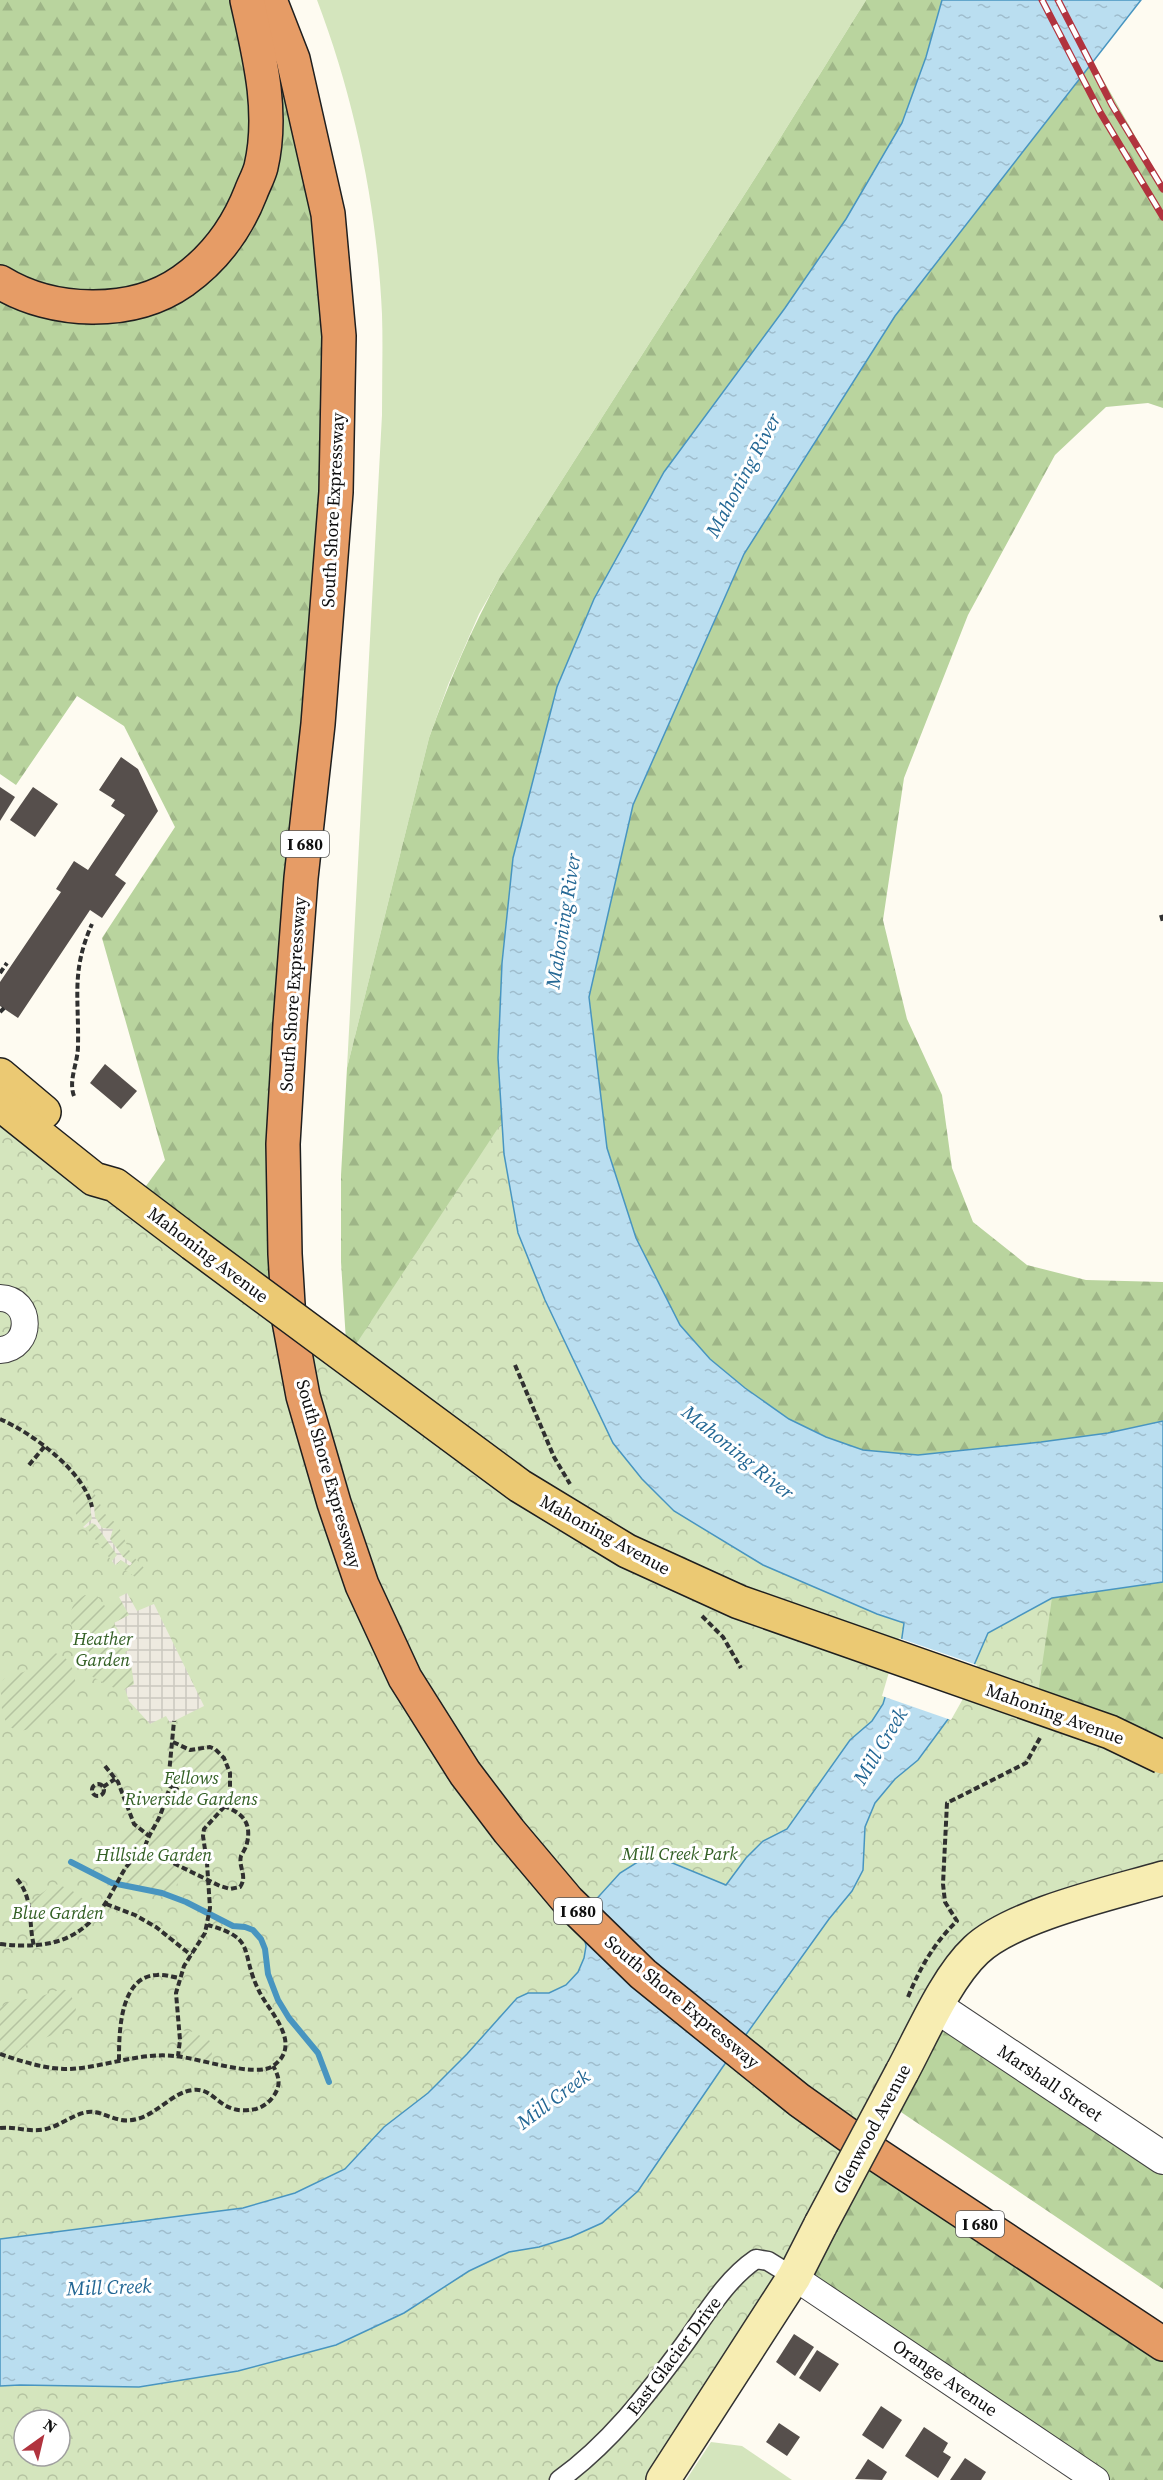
<svg xmlns="http://www.w3.org/2000/svg" width="1163" height="2480" font-family="'Source Serif 4',serif">
<defs>
<pattern id="forest-firs" width="22" height="20" patternUnits="userSpaceOnUse" patternTransform="scale(1.5)"><rect width="22" height="20" fill="#b9d49e"/><path d="M5 1l3.5 6h-7zM16 11l3.5 6h-7z" fill="#9eb587"/></pattern>
<pattern id="park-crowns" width="20" height="18" patternUnits="userSpaceOnUse" patternTransform="scale(1.5)"><rect width="20" height="18" fill="#d4e5bd"/><path d="M2 6a3 3 0 1 1 6 0M12 15a3 3 0 1 1 6 0" fill="none" stroke="#b5c3a1"/></pattern>
<pattern id="garden-furrows" width="10" height="10" patternUnits="userSpaceOnUse" patternTransform="scale(1.5)"><rect width="10" height="10" fill="#d4e5bd"/><path d="M-1 1l2-2M0 10L10 0M9 11l2-2" fill="none" stroke="#b5c3a1"/></pattern>
<pattern id="plaza-grid" width="8" height="8" patternUnits="userSpaceOnUse" patternTransform="scale(1.5)"><rect width="8" height="8" fill="#eeeae0"/><path d="M0 4h8M4 0v8" fill="none" stroke="#cbc8bf"/></pattern>
<pattern id="water-ripples" width="26" height="14" patternUnits="userSpaceOnUse" patternTransform="scale(1.5)"><rect width="26" height="14" fill="#badef0"/><path d="M2 4q2-2 4 0t4 0M15 11q2-2 4 0t4 0" fill="none" stroke="#9fbdcd"/></pattern>
</defs>
<rect width="100%" height="100%" fill="#fefbf1"/>
<g fill="#d4e5bd">
<path d="M317,0H866L764,164L500,577L479,614L448,685L429,738L347,1068L382,415C382,381 383,347 382,314C377,207 355,100 317,0Z"/>
<polygon points="711,2442 742,2446 792,2480 686,2480"/>
</g>
<g fill="url(#forest-firs)" fill-rule="evenodd">
<path d="M0,0H270L334,256L289,1315L347,1357L341,1262V1175L347,1068L429,738C449,682 471,629 500,577L764,164L866,0H942L926,57L902,123L846,219L785,308L664,472L594,599L557,687L513,858L502,963L498,1058L504,1154L613,1443L0,1878L135,1201L165,1160L102,938L175,827L124,726L77,696L16,785L0,774Z"/>
<polygon points="1093,62 1163,185 1163,408 1148,403 1106,407 1055,455 968,615 904,778 883,920 907,1019 942,1095 952,1168 973,1222 1027,1265 1086,1280 1163,1282 1163,1421 1108,1433 1041,1442 918,1455 863,1450 826,1437 789,1419 745,1388 710,1359 680,1325 636,1238 607,1148 589,997 633,805 744,554 895,316"/>
<path d="M1163,1582V1757L937,2007L1163,2158V2289L895,2108L862,2145L1163,2344V2480H1096L794,2277L0,2480V2386L1052,1598ZM24,2420H60V2456H24Z"/>
</g>
<path fill="url(#park-crowns)" fill-rule="evenodd" d="M0,1104L347,1358L502,1122L518,1233L545,1300L613,1443L642,1479L674,1511L763,1564L877,1614L941,1635L988,1633L1052,1598L1034,1720L1163,1757V1878L991,1938L663,2480H0ZM24,2420H60V2456H24Z"/>
<g fill="url(#garden-furrows)">
<polygon points="81,1478 96,1496 105,1514 118,1525 131,1554 144,1568 138,1579 111,1560 76,1514 71,1493 73,1488"/>
<path d="M85,1595L97,1596L108,1610L113,1601L119,1597L130,1615L114,1623L129,1650L125,1653L131,1664L134,1685C130,1687 126,1690 121,1690C117,1690 92,1677 88,1674C82,1669 82,1659 80,1652C75,1632 59,1609 85,1595Z"/>
<path d="M50,1652C71,1655 75,1670 76,1689C70,1700 58,1698 50,1706C44,1712 43,1720 36,1724C29,1730 23,1732 14,1729C0,1723 0,1697 2,1681C9,1672 21,1675 30,1669C38,1663 40,1655 50,1652Z"/>
<path d="M173,1742C178,1744 184,1749 190,1749C204,1751 212,1743 223,1757C235,1772 232,1800 220,1814C210,1825 197,1831 205,1848L189,1858L171,1897L117,1884L125,1869L114,1855L111,1848C119,1838 144,1818 157,1822C164,1810 164,1797 172,1785L169,1774Z"/>
<path d="M55,1884C72,1888 87,1900 98,1915C82,1935 58,1944 34,1946L30,1924L29,1902Z"/>
<path d="M62,1989L69,1991L76,2007L75,2019C69,2023 65,2028 59,2031C43,2042 23,2040 14,2059L0,2054V2008L8,2002L39,1997Z"/>
<polygon points="179,2030 193,2032 210,2041 213,2062 178,2056"/>
</g>
<g fill="url(#plaza-grid)">
<polygon points="94,1506 95,1517 102,1528 113,1529 110,1539 123,1557 132,1563 130,1566 121,1560 115,1565 112,1561 117,1555 96,1525 92,1523 85,1528 83,1527 92,1519 90,1507"/>
<polygon points="127,1593 137,1611 154,1604 204,1706 170,1723 166,1716 150,1724 129,1701 125,1689 134,1684 131,1664 125,1652 129,1650 114,1623 129,1615 119,1597"/>
</g>
<polygon fill="url(#water-ripples)" stroke="#4895c0" stroke-width="1.5" points="942,0 1141,0 895,316 744,554 633,805 589,997 607,1148 636,1238 680,1325 710,1359 745,1388 789,1419 826,1437 863,1450 918,1455 1041,1442 1108,1433 1163,1421 1163,1582 1052,1598 988,1633 954,1711 918,1760 895,1779 875,1803 865,1827 863,1870 852,1891 829,1919 722,2068 638,2191 602,2223 571,2237 539,2247 509,2252 469,2271 404,2313 336,2345 238,2371 139,2387 20,2385 0,2386 0,2239 243,2208 295,2193 345,2169 384,2127 428,2093 467,2054 517,1998 528,1993 549,1993 566,1985 578,1972 584,1958 586,1946 584,1936 590,1906 620,1873 644,1858 658,1857 726,1885 746,1858 763,1841 787,1829 850,1740 872,1721 883,1704 901,1644 904,1623 877,1614 763,1565 674,1511 642,1479 613,1443 545,1300 518,1233 504,1154 498,1058 502,963 513,858 557,687 594,599 664,472 785,308 846,219 902,123 926,57"/>
<polygon fill="#fefbf1" points="899,1638 977,1665 969,1688 951,1720 882,1696"/>
<g fill="none" stroke-linecap="round" stroke-linejoin="round">
<polyline stroke="#4895c0" stroke-width="6" points="71,1862 112,1883 162,1893 186,1902 233,1926 245,1927 253,1930 261,1939 265,1949 268,1974 278,2000 289,2018 318,2053 329,2082"/>
</g>
<g fill="#564f4c">
<polygon points="121,757 138,769 158,811 115,875 126,883 102,918 90,910 18,1018 0,1006 0,982 61,892 56,889 74,861 88,870 125,815 111,806 115,800 99,790"/>
<polygon points="0,787 15,797 0,821"/>
<polygon points="33,787 58,804 35,837 10,820"/>
<polygon points="105,1064 137,1091 121,1109 90,1083"/>
<polygon points="794,2334 814,2347 795,2376 776,2362"/>
<polygon points="817,2350 839,2364 820,2392 799,2378"/>
<polygon points="881,2406 902,2420 883,2449 862,2435"/>
<polygon points="779,2423 800,2437 787,2456 766,2442"/>
<polygon points="924,2427 948,2443 943,2452 951,2457 938,2478 905,2456"/>
<polygon points="965,2458 986,2472 981,2480 950,2480"/>
<polygon points="868,2459 887,2472 882,2480 855,2479"/>
</g>
<g fill="none" stroke-linecap="round" stroke-linejoin="round">
<defs>
<path id="pedestrian" d="M559,2480C609,2444 647,2395 683,2346C705,2316 725,2280 756,2259L768,2261L794,2277"/>
<g id="minor">
<path d="M0,1298C33,1299 33,1348 0,1350"/>
<polyline points="794,2277 1096,2480"/>
</g>
<polyline id="tertiary" points="937,2007 1163,2158"/>
<g id="secondary">
<path d="M902,2072C922,2035 946,1978 976,1950C1013,1915 1112,1893 1163,1878"/>
<polyline points="663,2480 794,2277 821,2224"/>
</g>
<g id="primary">
<polyline points="0,1075 44,1112"/>
<polyline points="0,1104 94,1179 115,1185 193,1244"/>
</g>
<g id="motorway">
<polyline points="270,0 293,59 328,214 339,336 336,492 318,724 301,878 290,1024 283,1144 285,1254 289,1321 303,1396 334,1503 362,1585 405,1678 465,1773 509,1831 568,1901 643,1974 799,2100 862,2145 1163,2344"/>
<path d="M0,282C52,314 132,317 183,281C214,259 237,228 251,192C254,184 259,175 261,167C274,111 259,54 247,0"/>
</g>
</defs>
<use href="#pedestrian" stroke="#414141" stroke-width="21"/>
<use href="#minor" stroke="#414141" stroke-width="28"/>
<use href="#tertiary" stroke="#414141" stroke-width="34"/>
<use href="#secondary" stroke="#303030" stroke-width="36"/>
<use href="#primary" stroke="#1f1f1f" stroke-width="36"/>
<use href="#motorway" stroke="#1f1f1f" stroke-width="36"/>
<g stroke="#303030" stroke-width="4" stroke-dasharray="6 3" stroke-linecap="butt">
<polyline points="1161,915 1163,922"/>
<polyline points="0,973 7,963"/>
<polyline points="0,1012 4,1008"/>
<path d="M74,1096C68,1080 78,1063 78,1046C79,997 71,971 92,924"/>
<polyline points="515,1365 554,1457 570,1484"/>
<path d="M0,1419C32,1433 84,1471 92,1507"/>
<polyline points="29,1465 45,1446"/>
<polyline points="702,1616 723,1637 741,1668"/>
<polyline points="173,1742 190,1750 210,1747 215,1749 224,1758 230,1773 230,1793 225,1806 204,1829 203,1836 207,1863 210,1908 205,1933 184,1966 176,1993 180,2040 178,2056"/>
<polyline points="105,1766 118,1782 134,1824 149,1836"/>
<circle cx="98" cy="1790" r="6"/>
<polyline points="103,1787 115,1779"/>
<path d="M144,1855C144,1839 156,1827 161,1813C165,1803 166,1794 172,1785"/>
<path d="M17,1879C34,1899 28,1923 34,1946"/>
<polyline points="106,1904 135,1915 156,1927 191,1955"/>
<path d="M0,1944C52,1950 86,1940 112,1892C120,1879 125,1863 139,1855L161,1857L220,1886L230,1889L240,1887C248,1876 238,1867 241,1856C243,1852 246,1848 247,1843C258,1797 193,1808 172,1785L169,1774L174,1721"/>
<path d="M908,1997C920,1968 934,1943 957,1921L945,1902L943,1884L947,1803L1026,1763L1041,1736"/>
<path d="M0,2054C21,2061 44,2069 67,2069C103,2068 138,2052 175,2056C198,2058 256,2078 273,2066C304,2044 269,2012 259,1991C239,1951 258,1939 208,1925"/>
<path d="M119,2060C119,2035 119,1976 157,1975C164,1974 172,1977 180,1978"/>
<path d="M0,2128C15,2126 30,2133 46,2129C60,2126 73,2114 88,2112C104,2110 116,2125 137,2119C157,2114 173,2092 193,2090C217,2087 218,2117 256,2109C264,2107 272,2100 276,2092C281,2083 278,2074 273,2066"/>
</g>
<use href="#pedestrian" stroke="#fff" stroke-width="18"/>
<use href="#minor" stroke="#fff" stroke-width="26"/>
<use href="#tertiary" stroke="#fff" stroke-width="32"/>
<use href="#secondary" stroke="#f7edb2" stroke-width="33"/>
<use href="#primary" stroke="#ebc973" stroke-width="33"/>
<use href="#motorway" stroke="#e69c66" stroke-width="33"/>
<defs>
<g id="rail">
<polyline points="1042,0 1100,112 1163,217"/>
<polyline points="1058,0 1112,105 1163,189"/>
</g>
</defs>
<use href="#rail" stroke="#b1333e" stroke-width="7"/>
<use href="#rail" stroke="#fff" stroke-width="4.5" stroke-dasharray="14" stroke-linecap="butt"/>
<defs>
<polyline id="secondary-bridge" points="821,2224 902,2072"/>
<polyline id="primary-bridge" points="193,1244 520,1486 627,1551 739,1602 1110,1732 1162,1757"/>
</defs>
<use href="#secondary-bridge" stroke="#303030" stroke-width="36" stroke-linecap="butt"/>
<use href="#primary-bridge" stroke="#1f1f1f" stroke-width="36" stroke-linecap="butt"/>
<use href="#secondary-bridge" stroke="#f7edb2" stroke-width="33"/>
<use href="#primary-bridge" stroke="#ebc973" stroke-width="33"/>
</g>
<g text-anchor="middle" stroke-width="6" stroke-linejoin="round" paint-order="stroke">
<g fill="#fff" stroke="#565656" stroke-width="1.5">
<rect x="281" y="831" width="48" height="26" rx="4.5"/>
<rect x="554" y="1898" width="48" height="26" rx="4.5"/>
<rect x="956" y="2211" width="48" height="26" rx="4.5"/>
</g>
<g font-size="16" font-weight="bold" fill="#0e0e0e">
<text x="305" y="850">I 680</text>
<text x="578" y="1917">I 680</text>
<text x="980" y="2230">I 680</text>
</g>
<g font-size="18" fill="#0e0e0e" stroke="#fff">
<text transform="translate(333 510) rotate(-87)" y="6">South Shore Expressway</text>
<text transform="translate(293 994) rotate(-86)" y="6">South Shore Expressway</text>
<text transform="translate(208 1255) rotate(37)" y="6">Mahoning Avenue</text>
<text transform="translate(329 1474) rotate(74)" y="6">South Shore Expressway</text>
<text transform="translate(605 1535) rotate(29)" y="6">Mahoning Avenue</text>
<text transform="translate(1055 1714) rotate(20)" y="6">Mahoning Avenue</text>
<text transform="translate(682 2002) rotate(40)" y="6">South Shore Expressway</text>
<text transform="translate(1050 2083) rotate(34)" y="6">Marshall Street</text>
<text transform="translate(872 2129) rotate(-62)" y="6">Glenwood Avenue</text>
<text transform="translate(674 2356) rotate(-53)" y="6">East Glacier Drive</text>
<text transform="translate(945 2378) rotate(34)" y="6">Orange Avenue</text>
</g>
<g font-size="18" font-style="italic" fill="#336025" stroke="#fff">
<text x="103" y="1645">Heather<tspan x="103" dy="21">Garden</tspan></text>
<text x="191" y="1784">Fellows<tspan x="191" dy="21">Riverside Gardens</tspan></text>
<text x="680" y="1860">Mill Creek Park</text>
<text x="154" y="1861">Hillside Garden</text>
<text x="58" y="1919">Blue Garden</text>
</g>
<g font-size="20" font-style="italic" fill="#236794" stroke="#fff">
<text transform="translate(743 475) rotate(-62)" y="7">Mahoning River</text>
<text transform="translate(563 921) rotate(-81)" y="7">Mahoning River</text>
<text transform="translate(738 1452) rotate(39)" y="7">Mahoning River</text>
<text transform="translate(880 1746) rotate(-59)" y="7">Mill Creek</text>
<text transform="translate(553 2099) rotate(-37)" y="7">Mill Creek</text>
<text transform="translate(109 2287) rotate(-2)" y="7">Mill Creek</text>
</g>
</g>
<g transform="translate(42 2438) rotate(34)"><circle r="28" fill="#ffffff" stroke="#9f9f9f" stroke-width="1.5"/>
<path d="M0-4.5L10 22L0 15L-10 22Z" fill="#b1333e"/>
<text y="-9" font-size="16" font-weight="bold" text-anchor="middle" fill="#0e0e0e">N</text>
</g>
</svg>
